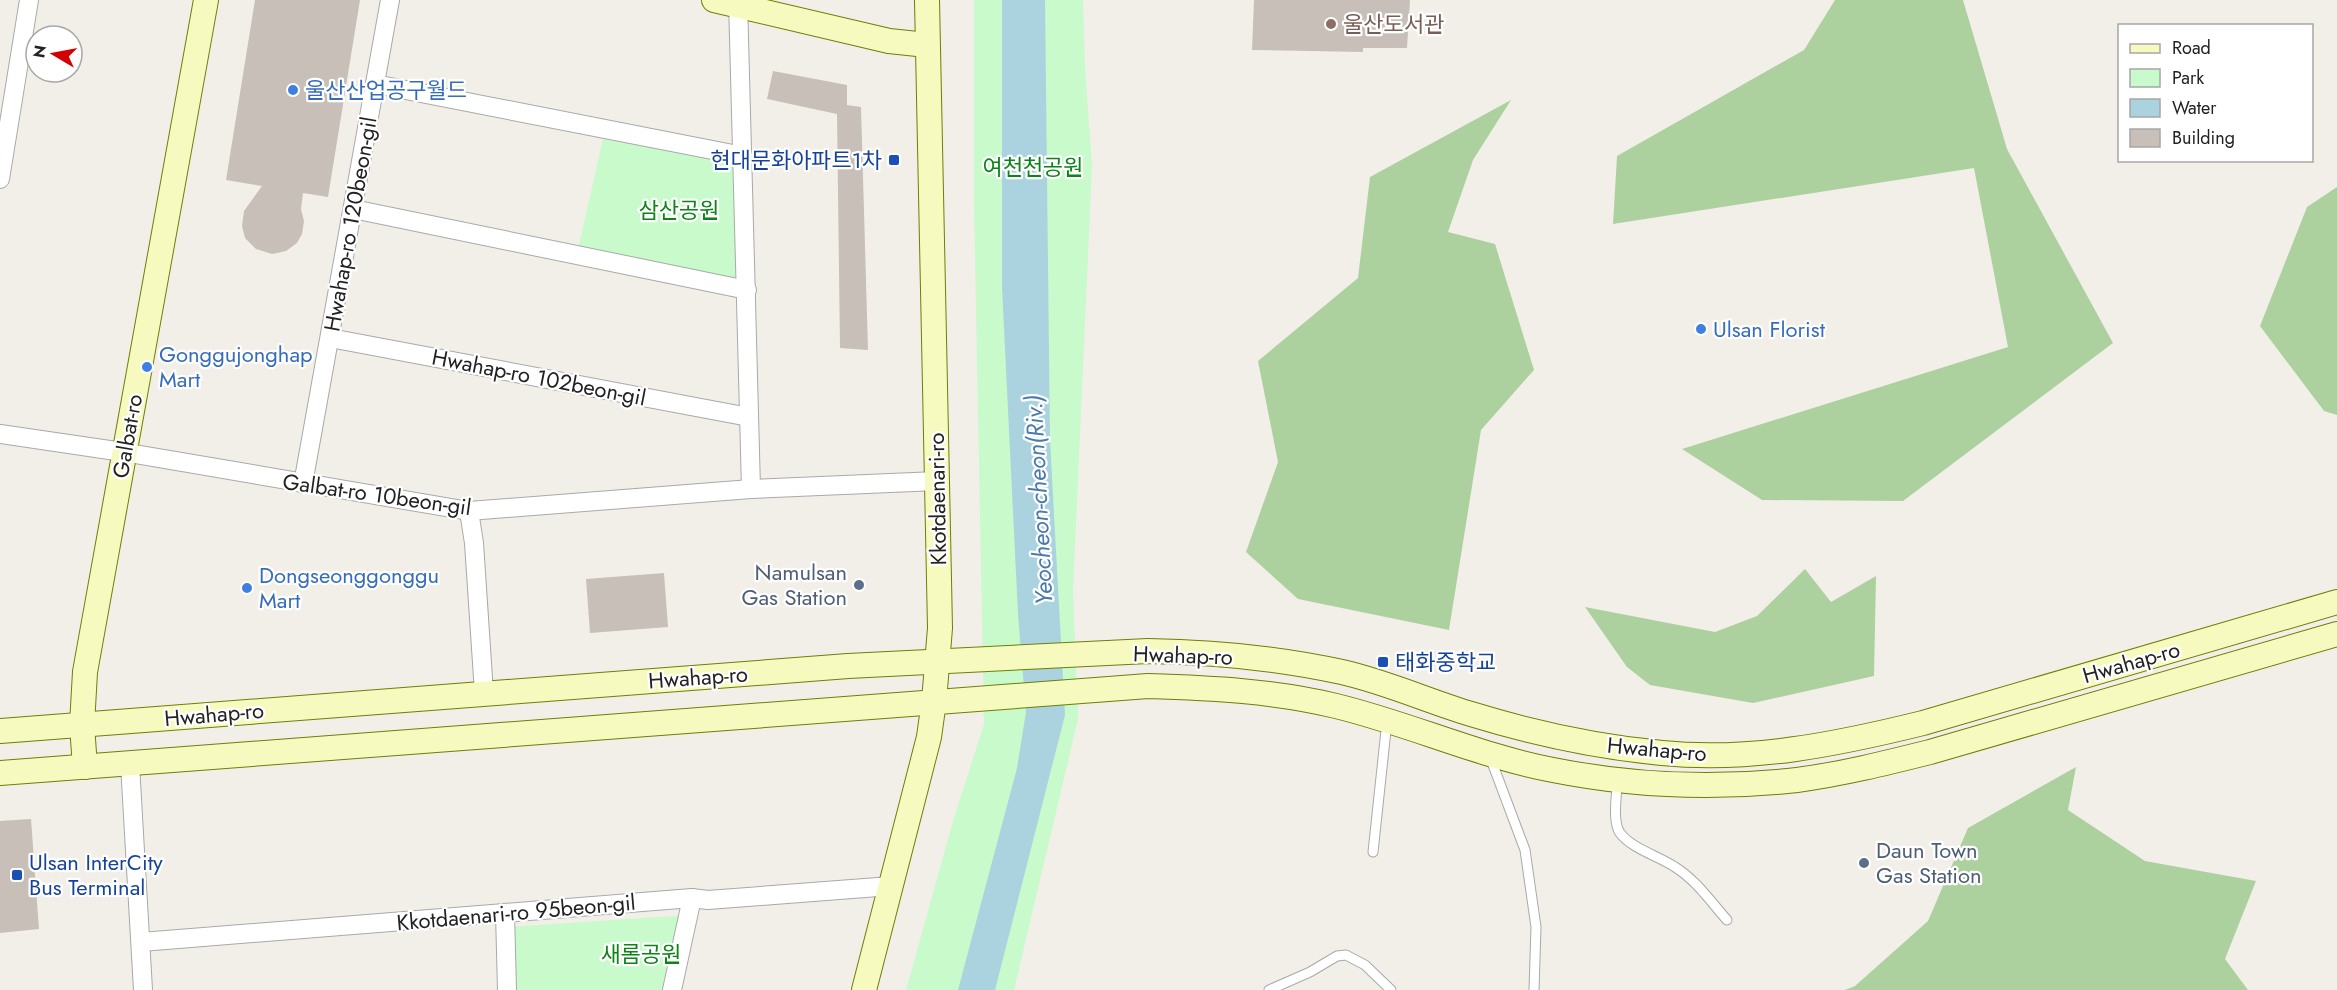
<svg xmlns="http://www.w3.org/2000/svg" width="2337" height="990" font-family="Jost,'Noto Sans KR',sans-serif">
<rect width="100%" height="100%" fill="#f2efe9"/>
<g fill="#add19e">
<polygon points="1835,0 1963,0 2007,149 2113,343 1903,501 1762,500 1682,449 2008,347 1974,168 1613,224 1617,156 1804,50"/>
<polygon points="1511,100 1473,160 1448,232 1495,244 1534,370 1481,430 1449,630 1298,599 1246,552 1278,462 1258,361 1358,278 1370,177"/>
<polygon points="2337,187 2337,415 2324,411 2260,326 2307,207"/>
<polygon points="1805,569 1831,602 1876,576 1874,676 1753,703 1650,685 1627,667 1585,607 1715,632 1757,616"/>
<polygon points="2076,767 2068,810 2145,861 2256,881 2225,959 2248,990 1845,990 1855,986 1928,921 1968,828"/>
</g>
<g fill="#c8facc">
<polygon points="974,0 1083,0 1085,67 1092,166 1073,591 1078,719 1014,990 906,990 953,821 984,724 974,208"/>
<polygon points="604,134 738,161 741,283 578,249"/>
<polygon points="688,915 672,990 510,990 507,927"/>
</g>
<polygon fill="#aad3df" points="1002,0 1045,0 1050,441 1065,715 995,990 958,990 1017,768 1026,712 1018,614 1002,287"/>
<g fill="#c7bfb8">
<polygon points="255,0 360,0 328,197 303,193 301,209 304,221 302,234 297,243 286,251 272,254 256,249 245,238 242,226 244,211 262,186 226,180"/>
<polygon points="1254,0 1410,0 1407,48 1363,48 1363,52 1252,50"/>
<polygon points="773,71 847,85 847,105 861,107 868,350 840,348 837,114 767,99"/>
<polygon points="664,573 668,627 590,633 586,579"/>
<polygon points="31,819 39,929 0,933 0,821"/>
</g>
<g fill="none" stroke-linecap="round" stroke-linejoin="round">
<defs>
<g id="lane">
<polyline points="1490,757 1525,850 1536,927 1534,990"/>
<path d="M1617,782C1617,796 1612,821 1620,833C1632,849 1659,856 1675,867C1696,880 1711,902 1727,920"/>
<polyline points="1373,852 1387,721"/>
<polyline points="1269,990 1310,972 1337,956 1346,955 1365,965 1391,990"/>
</g>
<g id="street">
<polyline points="738,0 751,489"/>
<polyline points="375,84 743,156"/>
<polyline points="0,179 29,0"/>
<polyline points="353,209 747,290"/>
<polyline points="330,338 749,417"/>
<polyline points="0,434 123,452 469,511 751,489 937,481"/>
<polyline points="303,484 390,0"/>
<polyline points="469,511 474,543 484,693"/>
<polyline points="130,764 143,990"/>
<polyline points="505,913 507,990"/>
<polyline points="141,942 692,898 708,900 891,886"/>
<polyline points="672,990 692,898"/>
</g>
<g id="secondary">
<polyline points="714,0 889,41 927,45"/>
<path d="M0,731L848,666L1148,651C1213,652 1278,658 1342,672C1386,682 1428,701 1471,714C1533,733 1599,747 1662,753C1750,762 1838,744 1923,723L2337,602"/>
<polyline points="85,767 82,725 85,672 206,0"/>
<path d="M0,773L1148,686C1211,688 1275,691 1336,706C1410,724 1479,756 1553,770C1633,786 1716,789 1797,780C1842,774 1886,763 1930,752L2337,634"/>
<polyline points="864,990 929,737 934,701 940,628 927,0"/>
</g>
</defs>
<use href="#lane" stroke="#a9a9a9" stroke-width="11"/>
<use href="#street" stroke="#a9a9a9" stroke-width="20"/>
<use href="#secondary" stroke="#707d05" stroke-width="26"/>
<use href="#lane" stroke="#fff" stroke-width="9"/>
<use href="#street" stroke="#fff" stroke-width="18"/>
<use href="#secondary" stroke="#f7fabf" stroke-width="24"/>
</g>
<circle fill="#8d6e63" stroke="#fff" stroke-width="2" cx="1331" cy="24" r="6"/>
<g fill="#3f7fe0" stroke="#fff" stroke-width="2">
<circle cx="293" cy="90" r="6"/>
<circle cx="1701" cy="329" r="6"/>
<circle cx="147" cy="367" r="6"/>
<circle cx="247" cy="588" r="6"/>
</g>
<g fill="#1a4fb4" stroke="#fff" stroke-width="2">
<rect x="888" y="154" width="12" height="12" rx="3"/>
<rect x="1377" y="656" width="12" height="12" rx="3"/>
<rect x="11" y="869" width="12" height="12" rx="3"/>
</g>
<g fill="#5c6f8a" stroke="#fff" stroke-width="2">
<circle cx="859" cy="585" r="6"/>
<circle cx="1864" cy="863" r="6"/>
</g>
<g text-anchor="middle" stroke-width="4.5" stroke-linejoin="round" paint-order="stroke">
<g font-size="22" fill="#785e54" stroke="#fff" text-anchor="start">
<text x="1343" y="32">울산도서관</text>
</g>
<g font-size="22" fill="#366cbe" stroke="#fff" text-anchor="start">
<text x="305" y="98">울산산업공구월드</text>
<text x="1713" y="337">Ulsan Florist</text>
<text x="159" y="362">Gonggujonghap<tspan x="159" dy="25">Mart</tspan></text>
<text x="259" y="583">Dongseonggonggu<tspan x="259" dy="25">Mart</tspan></text>
</g>
<g font-size="22" fill="#164399" stroke="#fff" text-anchor="start">
<text x="882" y="168" text-anchor="end">현대문화아파트1차</text>
<text x="1395" y="670">태화중학교</text>
<text x="29" y="870">Ulsan InterCity<tspan x="29" dy="25">Bus Terminal</tspan></text>
</g>
<g font-size="22" fill="#0c8416" stroke="#fff">
<text x="1033" y="175">여천천공원</text>
<text x="679" y="218">삼산공원</text>
<text x="641" y="962">새롬공원</text>
</g>
<g font-size="22" fill="#222" stroke="#fff">
<text transform="translate(350 224) rotate(-80)" y="8">Hwahap-ro 120beon-gil</text>
<text transform="translate(539 377) rotate(11)" y="8">Hwahap-ro 102beon-gil</text>
<text transform="translate(127 436) rotate(-80)" y="8">Galbat-ro</text>
<text transform="translate(377 494) rotate(8)" y="8">Galbat-ro 10beon-gil</text>
<text transform="translate(937 499) rotate(-91)" y="8">Kkotdaenari-ro</text>
<text transform="translate(1183 655) rotate(2)" y="8">Hwahap-ro</text>
<text transform="translate(2131 662) rotate(-16)" y="8">Hwahap-ro</text>
<text transform="translate(698 677) rotate(-4)" y="8">Hwahap-ro</text>
<text transform="translate(214 714) rotate(-5)" y="8">Hwahap-ro</text>
<text transform="translate(1657 749) rotate(5)" y="8">Hwahap-ro</text>
<text transform="translate(516 912) rotate(-5)" y="8">Kkotdaenari-ro 95beon-gil</text>
</g>
<g font-size="22" fill="#4e5e75" stroke="#fff" text-anchor="end">
<text x="847" y="580">Namulsan<tspan x="847" dy="25">Gas Station</tspan></text>
<text x="1876" y="858" text-anchor="start">Daun Town<tspan x="1876" dy="25">Gas Station</tspan></text>
</g>
<g font-size="24" font-style="italic" fill="#4a7aab" stroke="#fff">
<text transform="translate(1039 500) rotate(-93)" y="8">Yeocheon-cheon(Riv.)</text>
</g>
</g>
<rect x="2118" y="24" width="195" height="138" fill="#ffffff" stroke="#a7a7a7" stroke-width="1.5"/>
<rect x="2130" y="44" width="30" height="9" fill="#f7fabf" stroke="#a7a7a7" stroke-width="1.5"/>
<text x="2172" y="54" font-size="18" fill="#222222">Road</text>
<rect x="2130" y="69" width="30" height="18" fill="#c8facc" stroke="#a7a7a7" stroke-width="1.5"/>
<text x="2172" y="84" font-size="18" fill="#222222">Park</text>
<rect x="2130" y="99" width="30" height="18" fill="#aad3df" stroke="#a7a7a7" stroke-width="1.5"/>
<text x="2172" y="114" font-size="18" fill="#222222">Water</text>
<rect x="2130" y="129" width="30" height="18" fill="#c7bfb8" stroke="#a7a7a7" stroke-width="1.5"/>
<text x="2172" y="144" font-size="18" fill="#222222">Building</text>
<g transform="translate(54 54) rotate(280)"><circle r="28" fill="#ffffff" stroke="#a7a7a7" stroke-width="1.5"/>
<path d="M0-4.5L10 22L0 15L-10 22Z" fill="#d40000"/>
<text y="-9" font-size="16" font-weight="bold" text-anchor="middle" fill="#222222">N</text>
</g>
</svg>
